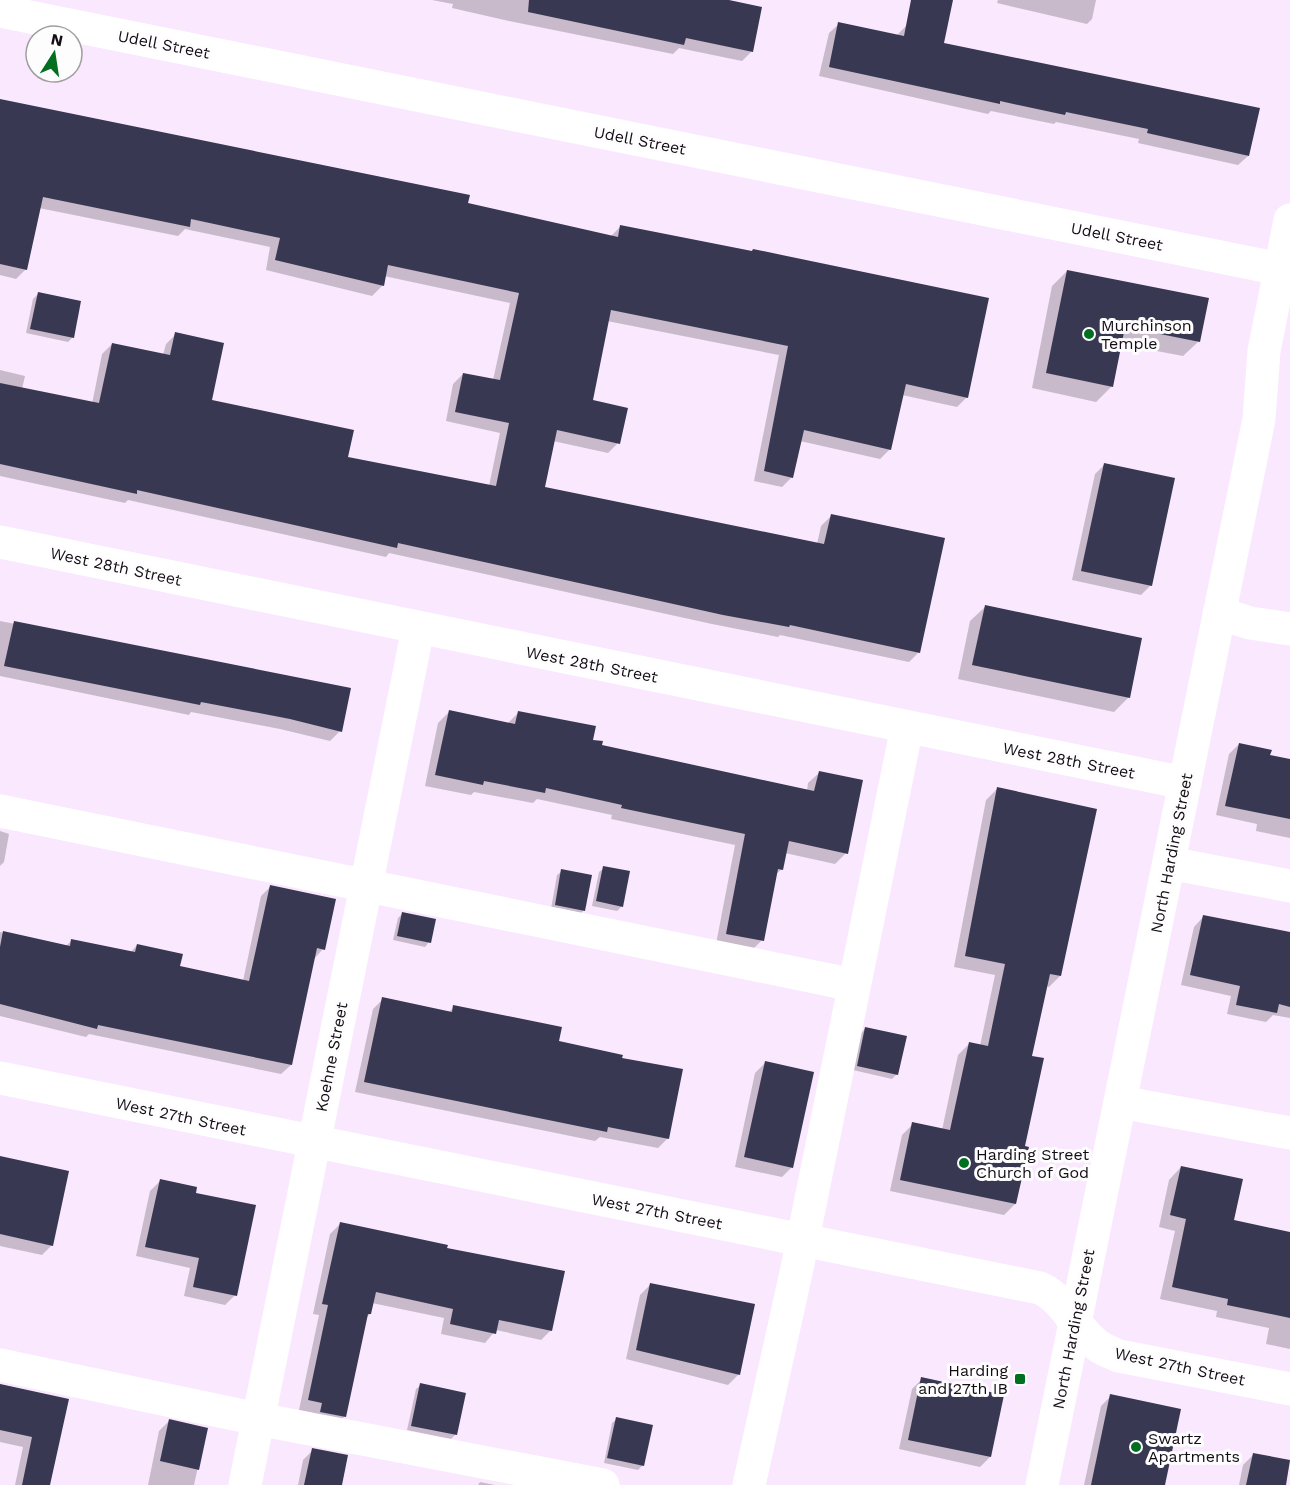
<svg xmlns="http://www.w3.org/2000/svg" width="1290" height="1485" font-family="'Work Sans',sans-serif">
<rect width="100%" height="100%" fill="#fae8fe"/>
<g fill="#0003">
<polygon points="432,0 722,0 752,51 742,61 679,48 673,54 509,21 452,8 453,4"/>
<polygon points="998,0 1096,0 1092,19 1087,24 997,3"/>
<polygon points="839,24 896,36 907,25 942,44 1248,156 1238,165 1138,143 1139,139 1056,122 1054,124 991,111 988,114 819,76 829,33"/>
<polygon points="0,101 610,237 621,226 967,397 957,407 902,395 890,449 880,459 800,441 792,477 782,487 754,481 779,355 607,321 591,402 618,443 608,453 553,441 543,488 817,544 821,526 831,516 919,652 909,662 780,635 778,637 712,624 389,553 386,557 128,500 125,503 0,476 0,370 25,376 22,389 92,404 102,354 112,344 163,355 166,344 176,334 210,401 346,458 489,486 500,433 446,421 453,384 463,374 493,380 510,303 384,276 382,286 372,296 266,270 270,247 185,229 178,236 39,208 26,269 16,279 0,275"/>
<polygon points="1067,271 1198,342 1183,356 1120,344 1111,387 1096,402 1032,388 1052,286"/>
<polygon points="38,294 73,337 68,342 26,333 33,299"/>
<polygon points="1105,464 1151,585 1141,595 1072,580 1095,474"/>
<polygon points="985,607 1129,697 1114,712 958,679 970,621"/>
<polygon points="0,621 349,689 340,731 330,741 280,729 191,712 189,715 0,676"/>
<polygon points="449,712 507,724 518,713 601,746 807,791 808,783 819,773 846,853 835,864 785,853 782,869 775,875 762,940 751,951 716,944 735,845 611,819 612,815 537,799 533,803 474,792 471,795 425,786 438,723"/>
<polygon points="1239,744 1269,756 1290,761 1290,838 1256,831 1257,824 1216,815 1229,754"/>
<polygon points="997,789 1060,976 1049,987 1046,986 1031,1057 1023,1147 1015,1204 1004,1215 890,1191 902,1135 913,1124 942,1130 958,1055 969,1044 980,1046 995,975 954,967 986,800"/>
<polygon points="0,831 9,834 4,862 0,866"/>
<polygon points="604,868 622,906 617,911 592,906 599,872"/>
<polygon points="562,871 584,910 579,915 551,909 557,875"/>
<polygon points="270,887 323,949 313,960 291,1065 281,1074 89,1034 86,1037 0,1016 0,932 66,946 72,940 130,953 137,945 178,967 243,981 261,896"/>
<polygon points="402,914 429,942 425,947 393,940 398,918"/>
<polygon points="1203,917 1290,934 1290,1018 1273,1015 1266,1022 1227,1014 1231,996 1181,985 1194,927"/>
<polygon points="383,999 448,1013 454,1007 557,1042 621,1059 668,1138 658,1148 600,1137 595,1141 355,1092 373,1009"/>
<polygon points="866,1028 897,1074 892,1079 853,1070 861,1033"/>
<polygon points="765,1063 792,1167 782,1177 735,1167 755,1073"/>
<polygon points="0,1157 52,1245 42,1255 0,1246"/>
<polygon points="1181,1167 1232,1221 1290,1233 1290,1349 1266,1344 1269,1328 1216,1317 1217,1311 1160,1299 1175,1231 1159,1227 1169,1180"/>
<polygon points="160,1181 194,1194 235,1295 225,1305 184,1296 190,1268 136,1256 150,1191"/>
<polygon points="340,1224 445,1250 551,1330 541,1340 496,1330 485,1343 441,1334 444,1318 372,1303 370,1314 365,1319 345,1416 335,1426 313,1413 299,1410 319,1315 313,1314 330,1234"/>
<polygon points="650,1285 753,1306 738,1375 728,1385 626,1359 640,1295"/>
<polygon points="922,1379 990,1457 980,1467 899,1449 912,1389"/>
<polygon points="0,1384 67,1400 49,1485 15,1485 23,1447 0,1442"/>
<polygon points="421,1385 456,1434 451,1439 407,1430 416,1389"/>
<polygon points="1111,1396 1163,1485 1084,1485 1101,1406"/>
<polygon points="617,1419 643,1465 638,1470 604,1463 612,1423"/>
<polygon points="169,1421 206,1429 194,1485 148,1485 159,1431"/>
<polygon points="313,1450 340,1485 298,1485 303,1460"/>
<polygon points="1253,1455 1290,1461 1285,1485 1239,1485 1243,1465"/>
<polygon points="480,1482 495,1485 478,1485"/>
</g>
<g fill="#393852">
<polygon points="529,0 729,0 762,7 753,52 686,38 684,45 528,12"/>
<polygon points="911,0 953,0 944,43 1260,108 1249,156 1147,133 1148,129 1066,112 1065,115 1000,101 1000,104 829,67 838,22 904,36"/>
<polygon points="0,99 470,195 468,203 618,237 620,225 752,251 753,249 989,298 968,398 906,384 891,450 804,430 793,478 764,471 788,346 611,310 593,400 628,408 620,444 557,430 545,487 824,544 831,514 945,538 920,653 790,625 789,627 723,615 398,543 397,548 137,490 137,494 0,464 0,383 99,403 112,343 170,355 175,332 224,343 212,400 354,430 348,457 496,486 509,423 455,412 463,373 500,380 519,293 388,265 384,286 275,260 280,238 191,219 190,227 43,197 27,270 0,264"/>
<polygon points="1067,270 1209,298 1200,342 1125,327 1113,387 1046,373"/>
<polygon points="38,292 81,301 74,338 30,329"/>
<polygon points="1104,463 1175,478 1152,586 1081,571"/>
<polygon points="985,605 1142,638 1130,698 972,665"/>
<polygon points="14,621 351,688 342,732 290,719 201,702 200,705 4,666"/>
<polygon points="449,710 515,724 518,711 596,726 593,740 603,741 602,745 814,791 819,771 863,780 848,854 789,841 783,870 778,869 764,941 726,934 745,834 621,808 622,805 546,788 545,793 484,781 483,785 435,775"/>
<polygon points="1239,743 1272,750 1270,755 1290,759 1290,819 1225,806"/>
<polygon points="997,787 1097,809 1061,976 1050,974 1032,1056 1044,1058 1025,1146 1029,1147 1016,1204 900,1180 912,1122 950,1130 969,1042 988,1046 1005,964 965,956"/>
<polygon points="603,866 630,871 623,907 596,901"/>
<polygon points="561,869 592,875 585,911 555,905"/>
<polygon points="270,885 336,899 325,950 317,948 292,1065 98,1025 97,1029 0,1004 0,947 3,931 70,946 71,939 135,952 137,944 183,954 180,966 249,981"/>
<polygon points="402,912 436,919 431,943 397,936"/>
<polygon points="1203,915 1290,932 1290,1007 1279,1004 1277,1013 1236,1005 1240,986 1190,975"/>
<polygon points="382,997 452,1012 453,1005 562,1027 559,1041 623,1055 622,1058 683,1069 669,1139 608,1127 607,1132 364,1082"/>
<polygon points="865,1027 907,1036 898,1075 857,1066"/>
<polygon points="765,1061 814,1072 793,1168 744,1157"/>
<polygon points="0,1156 69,1171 53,1246 0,1234"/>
<polygon points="1181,1166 1243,1179 1234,1220 1290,1232 1290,1318 1227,1305 1228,1299 1172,1287 1186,1219 1170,1215"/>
<polygon points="160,1179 197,1187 196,1193 256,1205 237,1296 193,1287 199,1258 145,1247"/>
<polygon points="340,1222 448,1245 447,1248 565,1271 552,1331 499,1320 496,1334 450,1324 453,1309 376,1292 371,1314 368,1314 346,1417 320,1412 322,1403 308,1400 328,1305 322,1304"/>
<polygon points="650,1283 755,1304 740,1375 636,1350"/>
<polygon points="921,1377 1004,1395 991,1457 908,1440"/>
<polygon points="420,1383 466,1393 457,1435 411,1426"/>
<polygon points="0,1384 69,1399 50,1485 22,1485 32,1437 0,1430"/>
<polygon points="1110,1394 1181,1409 1165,1485 1091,1485"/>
<polygon points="616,1417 653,1425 644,1466 607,1458"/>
<polygon points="169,1419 208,1428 199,1470 160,1461"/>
<polygon points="312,1448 348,1455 342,1485 304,1485"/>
<polygon points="1253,1453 1290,1460 1286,1485 1246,1485"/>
</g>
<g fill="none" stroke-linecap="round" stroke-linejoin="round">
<g stroke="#fff" stroke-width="33">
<polyline points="0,11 1280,269"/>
<polyline points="0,542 1185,783"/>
<polyline points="1219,613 1250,623 1290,629"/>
<polyline points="0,811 854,985"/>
<polyline points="1169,863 1290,886"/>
<path d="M0,1078L1040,1288C1066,1300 1075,1329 1097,1345C1103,1350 1112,1353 1119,1356L1290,1389"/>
<polyline points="1120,1102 1290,1133"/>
<polyline points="0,1365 258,1419 603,1485"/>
<polyline points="245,1485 418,629"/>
<polyline points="749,1485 796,1273 907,727"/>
<polyline points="1042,1485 1259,419 1264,351 1290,220"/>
</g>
</g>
<g fill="#006f20" stroke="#fdfdfd" stroke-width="2">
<circle cx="1089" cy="334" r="6"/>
<circle cx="964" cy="1163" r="6"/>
<rect x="1014" y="1373" width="12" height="12" rx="3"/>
<circle cx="1136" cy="1447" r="6"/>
</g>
<g text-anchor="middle" stroke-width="6" stroke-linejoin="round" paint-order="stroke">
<g font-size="16" fill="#140d16" stroke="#fdfdfd">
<text transform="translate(164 44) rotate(11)" y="6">Udell Street</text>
<text transform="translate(640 140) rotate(11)" y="6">Udell Street</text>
<text transform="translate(1117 236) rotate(11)" y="6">Udell Street</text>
<text transform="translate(116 566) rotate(12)" y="6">West 28th Street</text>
<text transform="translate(592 664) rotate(11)" y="6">West 28th Street</text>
<text transform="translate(1069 760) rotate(11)" y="6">West 28th Street</text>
<text transform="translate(1171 853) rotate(-79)" y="6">North Harding Street</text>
<text transform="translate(331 1057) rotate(-79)" y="6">Koehne Street</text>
<text transform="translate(181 1116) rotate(12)" y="6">West 27th Street</text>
<text transform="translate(657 1211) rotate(11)" y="6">West 27th Street</text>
<text transform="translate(1073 1329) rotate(-79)" y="6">North Harding Street</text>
<text transform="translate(1180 1366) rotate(12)" y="6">West 27th Street</text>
</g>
<g font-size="16" fill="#140d16" stroke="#fdfdfd" text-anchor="start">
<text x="1101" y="331">Murchinson<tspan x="1101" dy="18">Temple</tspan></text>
<text x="976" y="1160">Harding Street<tspan x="976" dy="18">Church of God</tspan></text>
<text x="1008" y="1376" text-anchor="end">Harding<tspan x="1008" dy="18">and 27th IB</tspan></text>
<text x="1148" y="1444">Swartz<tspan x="1148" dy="18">Apartments</tspan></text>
</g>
</g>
<g transform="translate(54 54) rotate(12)"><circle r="28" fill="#fdfdfd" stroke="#a09da1" stroke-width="1.5"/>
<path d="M0-4.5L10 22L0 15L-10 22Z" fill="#006f20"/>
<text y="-9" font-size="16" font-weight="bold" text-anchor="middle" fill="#140d16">N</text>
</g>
</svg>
